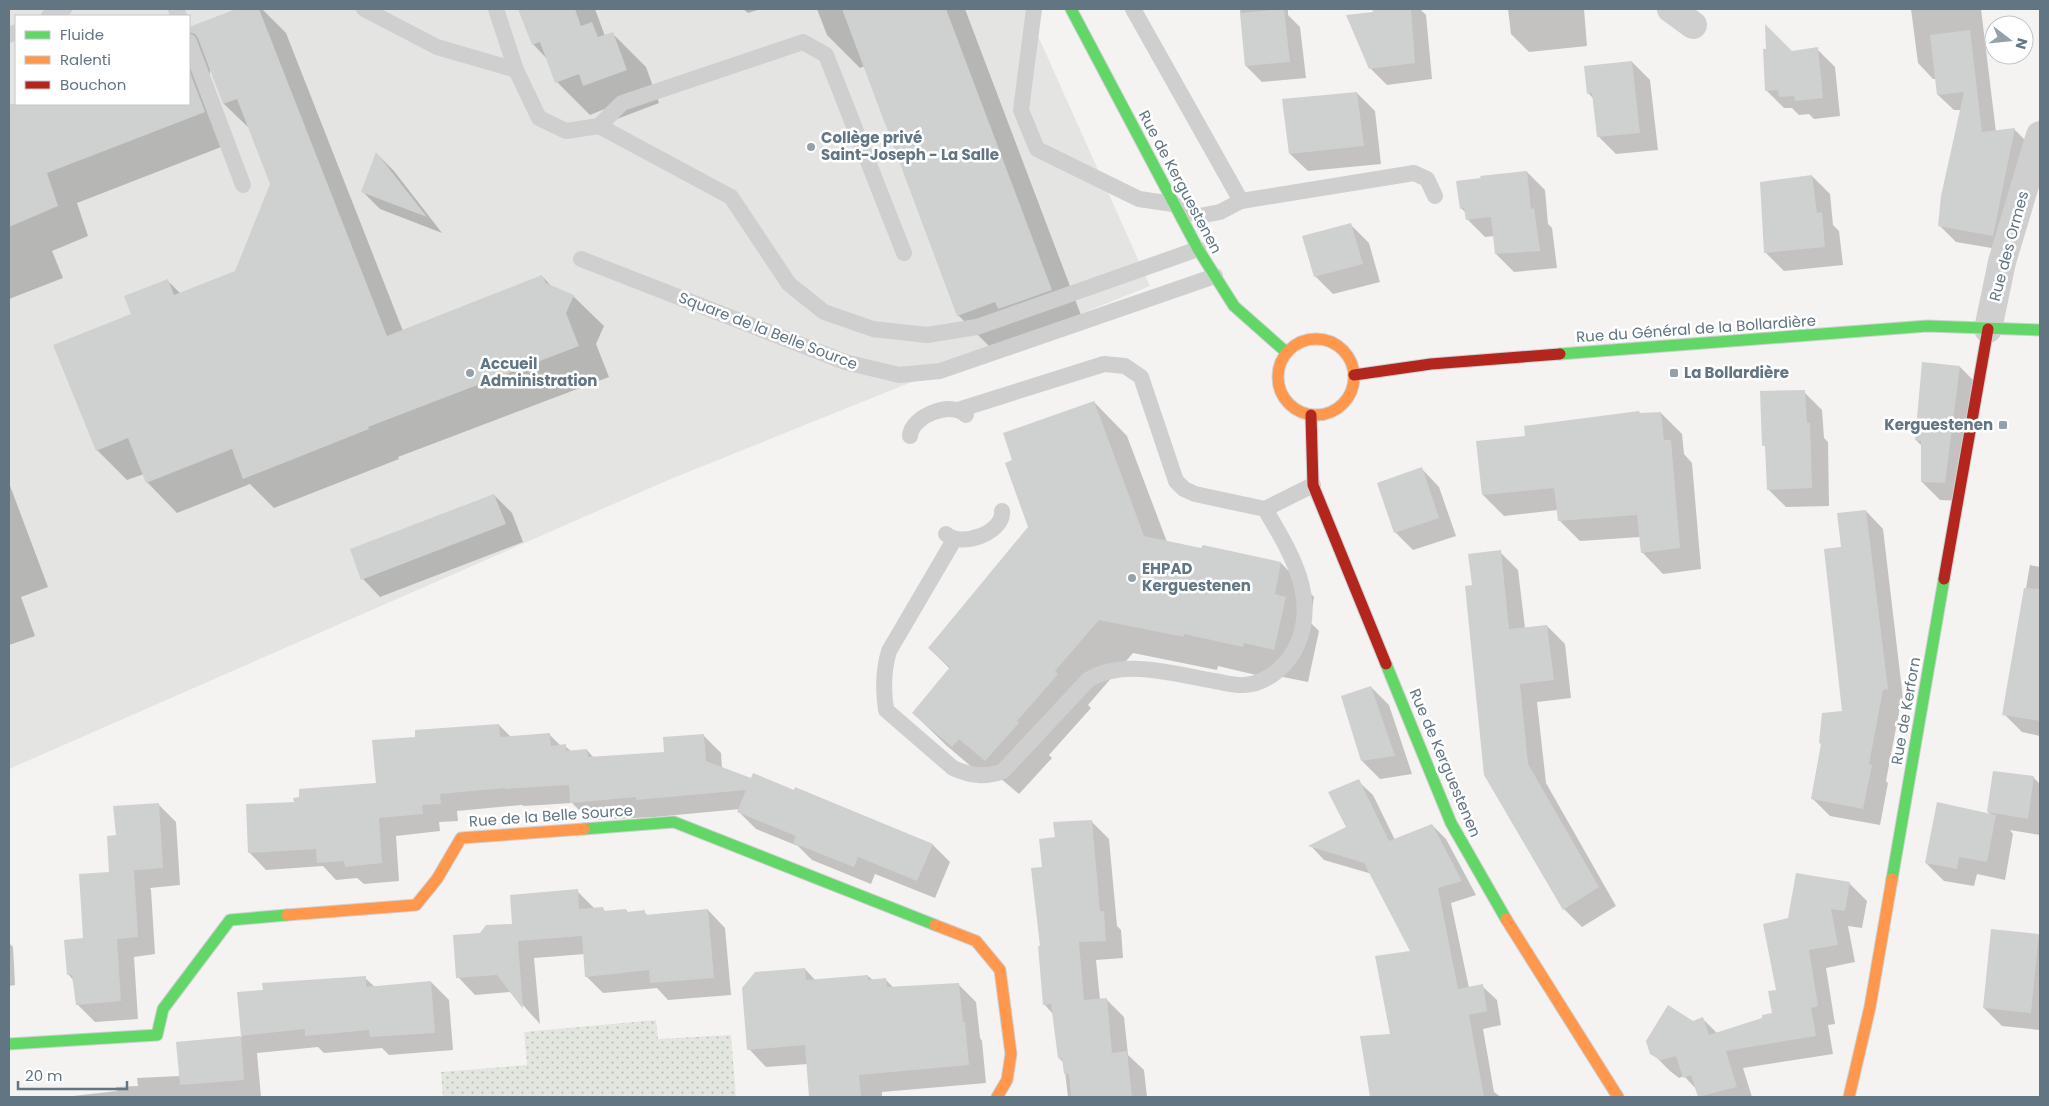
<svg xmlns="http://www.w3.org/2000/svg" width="2049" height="1106" font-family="Poppins,sans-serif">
<defs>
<pattern id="grass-dots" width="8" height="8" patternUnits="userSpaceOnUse" patternTransform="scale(1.25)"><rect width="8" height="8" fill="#e3e6df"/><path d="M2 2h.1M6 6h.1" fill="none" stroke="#bbbfba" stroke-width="1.8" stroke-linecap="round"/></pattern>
</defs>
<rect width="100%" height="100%" fill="#f4f3f1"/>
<path fill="#e4e5e3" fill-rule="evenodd" d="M9,9H1026L1150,286L666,481L9,769ZM16,16H189V104H16Z"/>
<polygon fill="url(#grass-dots)" points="656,1020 658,1039 731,1035 736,1097 443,1097 441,1072 527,1065 524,1032"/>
<g fill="#0003">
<polygon points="241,9 262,9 286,33 403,331 542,276 553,288 573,296 604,326 596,344 609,377 398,457 399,459 274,508 250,484 177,513 147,482 144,474 127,480 97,450 132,315 168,281 181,294 236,272 271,184 250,129 224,104 211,68 209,76 234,142 77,203 88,236 52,251 63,278 9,299 9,126 28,119 22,104 189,104 189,29"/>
<polygon points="520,9 595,9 605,36 613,34 646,67 659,103 617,119 607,108 590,115 557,82 548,60 533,44"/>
<polygon points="743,9 761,9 748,13"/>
<polygon points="817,9 965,9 1084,323 991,348 958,315 865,66 860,68 827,35"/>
<polygon points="1240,9 1288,9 1288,15 1300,27 1306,78 1262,82 1246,66"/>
<polygon points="1374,9 1420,9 1426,15 1432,79 1387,85 1370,68"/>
<polygon points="1508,9 1584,9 1587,46 1529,52 1511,34"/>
<polygon points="1911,9 1981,9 1996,132 2014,129 2030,145 2009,251 1956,242 1940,226 1961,110 1954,110 1938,95 1936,79 1933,79 1918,63"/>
<polygon points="1817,49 1835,67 1840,116 1814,119 1809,114 1799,115 1792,108 1784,108 1766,90 1791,52"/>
<polygon points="1632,62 1650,80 1658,150 1616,154 1598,136 1594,99 1588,93"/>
<polygon points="1357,93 1375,111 1381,164 1308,171 1290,154"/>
<polygon points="377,154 394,171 442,233 380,209 362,191"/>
<polygon points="1527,172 1545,190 1548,224 1552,228 1557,268 1514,272 1496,254 1494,236 1485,237 1467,219 1466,213 1461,208"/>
<polygon points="1812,176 1830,194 1833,225 1839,231 1843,265 1784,271 1766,253"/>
<polygon points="1351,225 1369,243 1380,282 1333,294 1315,276"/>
<polygon points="1960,367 1978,385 1963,501 1940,500 1922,482 1922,446 1916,440"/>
<polygon points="1804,392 1822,410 1824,438 1828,442 1829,506 1786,507 1768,489 1766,448 1764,445"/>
<polygon points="1094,402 1127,436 1167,542 1201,550 1204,546 1281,563 1314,597 1310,622 1319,631 1308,682 1278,676 1277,680 1218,666 1217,670 1133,653 1088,705 1091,708 1049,755 1052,758 1019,794 993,772 986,779 947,746 913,713 950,669 929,648 1029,527 1014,461"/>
<polygon points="1661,413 1682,434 1684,454 1692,463 1701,569 1663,574 1642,552 1640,537 1580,541 1559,520 1558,510 1504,516 1483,495 1527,437 1641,414"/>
<polygon points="1422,469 1439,487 1456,536 1413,550 1395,532"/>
<polygon points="9,483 48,587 21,597 35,636 9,645"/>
<polygon points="494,495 512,513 523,542 380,597 363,579 351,550"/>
<polygon points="1866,511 1883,529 1904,707 1900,707 1886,781 1888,783 1880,825 1830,816 1812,798 1843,712 1842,548"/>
<polygon points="1500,552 1518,570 1525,628 1547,626 1565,644 1571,698 1537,702 1546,783 1616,906 1582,927 1564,909 1473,587"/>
<polygon points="2030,565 2040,567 2040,736 2022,732 2004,714"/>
<polygon points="1371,687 1389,705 1412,774 1380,779 1362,761"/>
<polygon points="499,725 511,737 549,734 561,746 565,746 572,752 587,750 594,758 666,753 703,735 721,753 722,768 751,780 794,791 796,789 933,845 950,862 935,898 875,874 871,884 812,860 798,846 756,829 739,812 740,809 655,817 589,820 572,803 524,806 522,805 457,811 458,821 439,822 440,831 396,836 399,881 364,884 357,878 336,880 323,866 266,870 249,852 295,803 377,784 417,738"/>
<polygon points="2033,777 2040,784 2040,835 2010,830 2013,834 2005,880 1977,874 1974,886 1944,881 1926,863 1991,815 1988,812"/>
<polygon points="1358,781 1373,795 1395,840 1432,825 1446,839 1476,895 1451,903 1469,988 1482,986 1497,1000 1501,1025 1483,1029 1494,1092 1501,1097 1371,1097 1361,1037 1391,1035 1412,952 1372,874 1324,860 1311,846 1348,827"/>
<polygon points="158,804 176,822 180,885 150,888 151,890 155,954 134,957 138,1019 95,1022 77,1004 74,981 68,974 84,940 111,873 117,836"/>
<polygon points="1091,821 1109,839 1117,926 1121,930 1123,958 1096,960 1100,1000 1106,999 1124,1017 1128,1055 1144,1070 1147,1097 1068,1097 1064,1063 1059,1058 1053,1014 1044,1004 1042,947 1043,868 1056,838"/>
<polygon points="1849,883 1867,901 1862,928 1848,926 1855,962 1826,968 1835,1024 1828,1025 1833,1054 1743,1068 1752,1097 1700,1097 1698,1091 1684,1076 1679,1078 1670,1071 1652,1053 1693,1022 1703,1019 1718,1034 1764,1019 1774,1014 1789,919"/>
<polygon points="577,891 594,908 602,908 606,912 626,910 629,913 644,912 648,916 708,910 725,928 731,995 668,1000 657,988 603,993 586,976 585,954 534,958 540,1024 511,992 475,995 458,977 481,934 513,925"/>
<polygon points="2038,935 2040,937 2040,1030 2002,1026 1984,1008"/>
<polygon points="9,943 13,947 15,985 9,986"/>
<polygon points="805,969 816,981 868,976 873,980 885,979 894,988 958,984 976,1002 980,1038 982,1041 986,1083 882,1092 882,1097 810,1097 808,1064 766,1067 749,1049"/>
<polygon points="365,978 375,987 431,982 449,1000 453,1050 389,1055 382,1048 324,1053 318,1047 257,1053 261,1097 64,1097 117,1091 116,1087 138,1086 137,1078 180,1076 177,1043 242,1037 239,993"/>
</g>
<g fill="#cfd0d0">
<polygon points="236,9 259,9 387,336 542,275 546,283 574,295 566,313 579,346 368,427 369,429 243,479 232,449 146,483 128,438 96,451 53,345 131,314 124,296 168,279 174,295 235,271 270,184 237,99 223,104 198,38 195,34 189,32 189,27"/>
<polygon points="518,9 575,9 581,26 592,22 598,37 613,32 627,70 583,86 579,74 555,83 540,42 532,45"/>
<polygon points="842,9 946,9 1052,290 998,309 995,302 957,316"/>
<polygon points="1284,9 1290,62 1245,66 1240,13"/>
<polygon points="1372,9 1411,9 1415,63 1369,69 1346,15 1373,12"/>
<polygon points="1765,24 1792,51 1818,47 1823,98 1795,101 1794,96 1779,97 1778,90 1765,91 1763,49 1766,49"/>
<polygon points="1970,30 1982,132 2015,128 1993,236 1938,226 1941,196 1964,92 1937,95 1930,35"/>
<polygon points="1632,61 1640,133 1597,137 1592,93 1587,94 1584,66"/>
<polygon points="189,70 205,112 47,173 58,206 9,227 9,104 189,104"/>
<polygon points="1357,92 1364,146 1289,154 1282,99"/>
<polygon points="376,152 427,217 361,192"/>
<polygon points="1527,171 1531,209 1534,208 1540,251 1495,254 1491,217 1466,220 1464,208 1460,209 1456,181 1481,178 1480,176"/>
<polygon points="1812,175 1817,213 1822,212 1825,247 1764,253 1760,182"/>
<polygon points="1351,223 1363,264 1314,277 1302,236"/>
<polygon points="1922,362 1960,366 1945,483 1921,482 1921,441 1915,440"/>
<polygon points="1805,390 1807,423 1810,423 1812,488 1767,490 1765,446 1762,446 1760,391"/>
<polygon points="1094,401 1144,536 1201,548 1203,545 1281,562 1275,594 1286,597 1274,650 1244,643 1243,647 1184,634 1184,637 1099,620 1055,671 1058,674 1017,721 1019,723 985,761 959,739 952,747 912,713 950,667 928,648 1028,527 1005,463 1012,460 1003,433"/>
<polygon points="1639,411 1640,413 1661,412 1664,440 1671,440 1680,548 1641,553 1637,515 1558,521 1554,488 1482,495 1476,441 1525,436 1524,426"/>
<polygon points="1422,467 1439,518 1394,533 1377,483"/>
<polygon points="494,494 506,524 361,580 350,549"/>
<polygon points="1866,510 1888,689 1883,690 1869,764 1872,765 1863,809 1811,799 1821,744 1819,743 1822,713 1842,711 1824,549 1841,547 1837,513"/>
<polygon points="1501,550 1509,629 1547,625 1554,680 1520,684 1528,764 1599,887 1563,910 1484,775 1465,586 1472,585 1468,554"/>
<polygon points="2024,588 2040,589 2040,721 2002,715"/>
<polygon points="1371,686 1395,756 1361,761 1341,696"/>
<polygon points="499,724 500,737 550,733 551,746 566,744 566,751 587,749 588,757 664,752 663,737 704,734 706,761 751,778 753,773 794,790 795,787 933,844 917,881 858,857 854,867 793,843 796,836 737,812 746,790 636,800 636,797 570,803 569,785 505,789 505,788 440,794 441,804 422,805 423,814 379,818 382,863 345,867 344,861 317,863 316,849 248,853 246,804 294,802 293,798 299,797 299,789 376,783 372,740 415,737 415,730"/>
<polygon points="1993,771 2034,776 2028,819 1987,812"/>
<polygon points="1359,779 1389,841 1432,824 1462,881 1438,888 1458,989 1483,984 1487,1011 1469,1015 1484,1097 1370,1097 1360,1036 1390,1034 1375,956 1410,951 1364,863 1308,846 1346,827 1328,792"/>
<polygon points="1937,802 1996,815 1987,862 1959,857 1957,869 1925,863"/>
<polygon points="159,803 163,868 115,872 134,870 138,937 117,939 121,1001 76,1005 72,975 67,975 64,940 83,938 79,874 109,872 107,836 116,835 113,806"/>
<polygon points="1092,820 1100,911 1104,911 1106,941 1079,942 1084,1000 1107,998 1112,1053 1127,1051 1132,1097 1071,1097 1069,1074 1064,1074 1062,1058 1058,1058 1051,1004 1043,1005 1038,946 1040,946 1031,868 1042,867 1039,839 1055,837 1053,822"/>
<polygon points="1796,873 1850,882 1845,911 1831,909 1838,945 1809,950 1818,1006 1811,1008 1816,1036 1726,1051 1737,1087 1698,1097 1691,1075 1683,1078 1676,1056 1660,1060 1650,1054 1646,1041 1668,1005 1693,1021 1703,1017 1709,1035 1762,1018 1762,1015 1772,1013 1768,991 1776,990 1763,924 1788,918"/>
<polygon points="578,889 579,909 603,907 604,911 626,909 627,912 645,910 645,915 708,909 714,978 650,983 649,970 585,977 582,936 518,941 523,1009 497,975 456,978 453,935 480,933 486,925 512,924 510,895"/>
<polygon points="1991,929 2039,934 2031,1013 1983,1008"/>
<polygon points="805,968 806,980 868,975 868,980 886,978 887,987 959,983 963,1022 965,1022 969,1065 859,1075 861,1097 809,1097 805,1045 747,1050 742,988 755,972"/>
<polygon points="366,976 366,987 431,981 435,1033 370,1037 369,1030 305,1036 305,1029 241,1036 237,992 263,990 262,983"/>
<polygon points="241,1036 244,1080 180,1085 176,1042"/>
</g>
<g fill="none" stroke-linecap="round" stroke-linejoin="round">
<defs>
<g id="fast">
<polyline points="1071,9 1198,249 1234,306 1286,352"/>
<polyline points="1560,354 1927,326 2040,330"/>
<polyline points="1386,664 1451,823 1506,919"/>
<polyline points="584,829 674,822 935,925"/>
<polyline points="1892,879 1944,579"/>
<polyline points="9,1044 157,1035 163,1009 230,920 287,915"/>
</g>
<g id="slow">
<circle cx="1316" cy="377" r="38"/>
<polyline points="287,915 416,905 437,879 461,838 584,829"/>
<polyline points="1506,919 1618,1097"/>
<polyline points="935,925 976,941 1000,970 1011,1054 1007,1080 997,1097"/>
<polyline points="1849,1097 1870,1007 1892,879"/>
</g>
<g id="jam">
<polyline points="1354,375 1431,364 1560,354"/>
<polyline points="1311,415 1313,485 1386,664"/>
<polyline points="1944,579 1988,329"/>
</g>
</defs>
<use href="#fast" stroke="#ced0d1" stroke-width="13"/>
<use href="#slow" stroke="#ced0d1" stroke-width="13"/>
<use href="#jam" stroke="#ced0d1" stroke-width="13"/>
<g stroke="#cfcfd0" stroke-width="16">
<polyline points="176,9 179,16"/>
<polyline points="364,9 437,47 516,70 539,118 566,131 599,126 622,103 803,42 826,55 904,253"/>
<polyline points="496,9 516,70"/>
<polyline points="1034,9 1021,110 1037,149 1139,199 1173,204 1199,216 1220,212 1241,201 1414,173 1427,179 1435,196"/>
<polyline points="1133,9 1241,201"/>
<polyline points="49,16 64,9"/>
<polyline points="9,35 16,32"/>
<polyline points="189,42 243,185"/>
<polyline points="599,126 731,197 789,284 824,312 873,329 927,335 977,327 1198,249"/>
<polyline points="581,259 845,362 899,375 940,371 1215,276"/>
<polyline points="958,410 1104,364 1125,366 1141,377 1176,481 1184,489 1195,494 1265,509 1313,485"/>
<path d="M910,436C911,416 952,400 966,415"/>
<path d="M946,534C961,548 1004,533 1002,511"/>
<path d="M954,540L889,651C883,671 883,690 886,710L953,768C971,776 985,778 1003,771L1088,680C1123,658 1175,674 1214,681C1223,682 1234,686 1244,685C1268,684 1289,664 1298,643C1318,595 1289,550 1265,509"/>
</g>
<g stroke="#cfcfd0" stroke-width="28">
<polyline points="1671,9 1693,25"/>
<polyline points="1988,329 2002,262 2040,135"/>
</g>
<use href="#fast" stroke="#63d668" stroke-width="11"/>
<use href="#slow" stroke="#ff974d" stroke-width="11"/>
<use href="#jam" stroke="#b3261e" stroke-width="11"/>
</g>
<g fill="#94a1aa" stroke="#fff" stroke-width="2">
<circle cx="811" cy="147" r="5"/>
<circle cx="470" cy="373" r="5"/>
<rect x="1669" y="368" width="10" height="10" rx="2.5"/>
<rect x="1998" y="420" width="10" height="10" rx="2.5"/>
<circle cx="1132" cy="578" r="5"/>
</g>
<g text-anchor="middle" stroke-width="5" stroke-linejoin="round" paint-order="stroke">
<g font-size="15" font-weight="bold" fill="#617583" stroke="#fff" text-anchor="start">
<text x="821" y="143">Collège privé<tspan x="821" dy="17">Saint-Joseph - La Salle</tspan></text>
<text x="480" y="369">Accueil<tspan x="480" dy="17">Administration</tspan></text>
<text x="1684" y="378">La Bollardière</text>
<text x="1993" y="430" text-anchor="end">Kerguestenen</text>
<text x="1142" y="574">EHPAD<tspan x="1142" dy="17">Kerguestenen</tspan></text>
</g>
<g font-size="15" fill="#617583" stroke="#fff">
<text transform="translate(1180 182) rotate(62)" y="5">Rue de Kerguestenen</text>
<text transform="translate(2009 246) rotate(-75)" y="5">Rue des Ormes</text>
<text transform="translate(1696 329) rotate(-4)" y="5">Rue du Général de la Bollardière</text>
<text transform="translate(768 331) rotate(21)" y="5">Square de la Belle Source</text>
<text transform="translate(1906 711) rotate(-80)" y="5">Rue de Kerforn</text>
<text transform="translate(1445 763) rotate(67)" y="5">Rue de Kerguestenen</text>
<text transform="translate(551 816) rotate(-4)" y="5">Rue de la Belle Source</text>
</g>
</g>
<rect width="2049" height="1106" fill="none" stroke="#617583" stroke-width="20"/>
<rect x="15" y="15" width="175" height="90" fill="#ffffff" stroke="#c0c8cd"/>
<rect x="25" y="31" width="25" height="8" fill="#63d668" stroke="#c0c8cd"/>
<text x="60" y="40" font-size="15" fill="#617583">Fluide</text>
<rect x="25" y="56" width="25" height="8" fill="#ff974d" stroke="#c0c8cd"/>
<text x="60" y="65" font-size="15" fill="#617583">Ralenti</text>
<rect x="25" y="81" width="25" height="8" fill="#b3261e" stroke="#c0c8cd"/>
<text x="60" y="90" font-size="15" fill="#617583">Bouchon</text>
<g transform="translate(2009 40) rotate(106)"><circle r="24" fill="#ffffff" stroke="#c0c8cd"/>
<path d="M0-4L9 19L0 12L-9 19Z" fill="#94a1aa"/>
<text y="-8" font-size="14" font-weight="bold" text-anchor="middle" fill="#617583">N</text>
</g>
<path d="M18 1081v8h109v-8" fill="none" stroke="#617583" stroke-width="2.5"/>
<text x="25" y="1081" font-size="15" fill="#617583" stroke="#ffffff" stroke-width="4" paint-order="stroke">20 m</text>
</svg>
